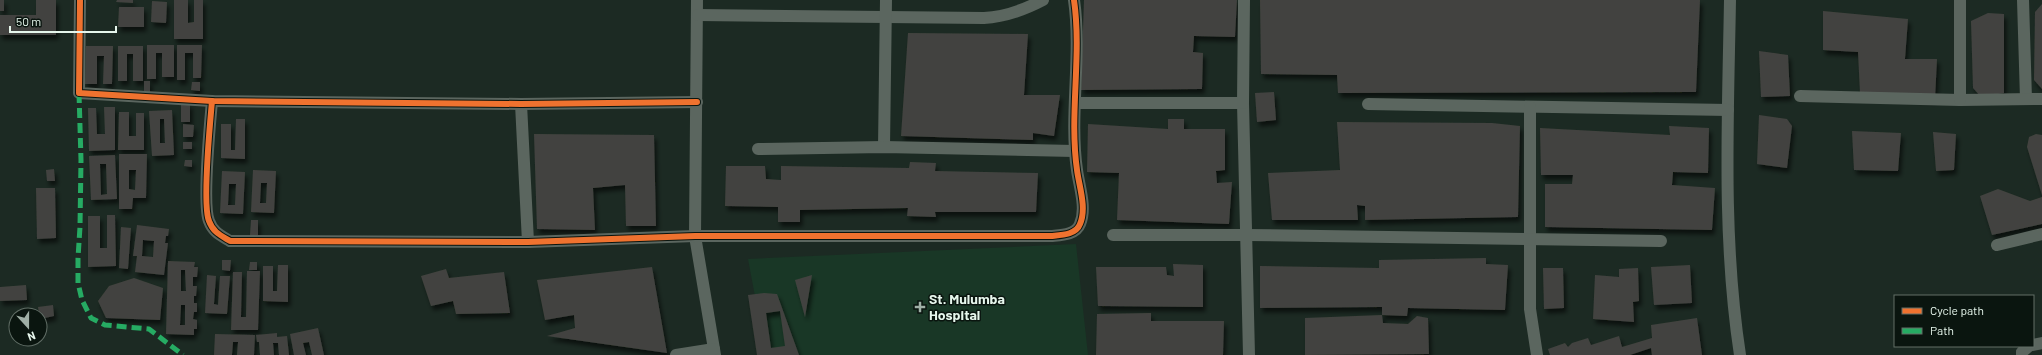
<svg xmlns="http://www.w3.org/2000/svg" width="2042" height="355" font-family="Barlow,sans-serif">
<defs>
<filter id="shadow"><feDropShadow dx="2.5" dy="4.5" stdDeviation="2" flood-color="#0009"/></filter>
</defs>
<rect width="100%" height="100%" fill="#1c2a23"/>
<polygon fill="#193726" points="1076,244 1088,355 766,355 748,259"/>
<g fill="#42433f" fill-rule="evenodd" filter="url(#shadow)">
<rect x="0" y="0" width="4" height="11"/>
<polygon points="36,0 56,0 56,35 0,35 0,15 36,15"/>
<polygon points="117,0 133,0 133,3 116,2"/>
<polygon points="174,0 188,0 188,23 194,22 194,0 203,0 203,39 174,39"/>
<polygon points="1084,0 1237,0 1235,37 1194,36 1193,52 1203,53 1202,89 1081,90"/>
<polygon points="1260,0 1700,0 1696,92 1338,93 1337,75 1261,74"/>
<polygon points="152,1 167,2 166,23 151,22"/>
<polygon points="2042,4 2042,89 2034,80 2035,12"/>
<polygon points="119,7 144,7 144,27 118,27"/>
<polygon points="1823,11 1908,19 1905,59 1937,59 1935,99 1860,93 1858,52 1823,50"/>
<polygon points="1988,13 2004,14 2004,93 1981,97 1973,88 1971,21"/>
<polygon points="908,33 1028,34 1024,95 1060,95 1054,136 1033,133 1033,140 901,136"/>
<polygon points="147,45 174,45 174,77 162,77 162,53 156,53 156,79 147,79"/>
<polygon points="177,45 202,45 201,78 193,78 193,53 185,53 185,80 177,80"/>
<polygon points="86,46 113,46 112,84 103,84 104,56 97,56 97,84 85,84"/>
<polygon points="118,46 143,46 143,81 133,81 133,54 127,54 127,81 118,81"/>
<polygon points="1759,51 1788,55 1790,96 1761,97"/>
<polygon points="144,81 150,81 150,92 144,91"/>
<polygon points="192,82 200,82 200,91 191,90"/>
<polygon points="1274,92 1276,120 1257,122 1255,93"/>
<rect x="181" y="104" width="9" height="18"/>
<polygon points="104,107 115,107 115,150 89,151 88,108 96,108 97,134 105,134"/>
<path d="M172,110L174,155L152,156L149,111ZM160,119H164L165,143H160Z"/>
<polygon points="119,112 129,112 129,136 136,136 136,113 144,113 144,150 118,150"/>
<polygon points="1759,115 1787,119 1792,126 1787,168 1757,164"/>
<polygon points="236,119 245,119 245,159 221,158 221,124 231,124 231,150 235,150"/>
<polygon points="1168,119 1184,119 1184,129 1225,129 1225,170 1216,171 1217,183 1232,182 1229,224 1117,220 1119,173 1087,172 1088,124 1168,129"/>
<polygon points="1337,122 1492,123 1520,126 1518,217 1365,220 1365,206 1357,205 1358,220 1272,220 1268,173 1340,170"/>
<polygon points="183,124 194,125 193,137 183,137"/>
<polygon points="1669,126 1709,128 1708,173 1673,172 1672,185 1715,188 1712,230 1545,227 1545,184 1572,184 1573,175 1541,175 1540,128 1670,135"/>
<polygon points="1852,131 1901,133 1898,171 1854,170"/>
<polygon points="1933,132 1956,134 1954,170 1936,171"/>
<polygon points="534,134 654,135 656,226 626,226 625,185 593,188 595,230 537,229"/>
<polygon points="2036,134 2042,135 2042,195 2027,147 2029,137"/>
<rect x="183" y="142" width="9" height="7"/>
<path d="M119,154H147L146,198H133L132,209H119ZM129,170H136L135,190L129,189Z"/>
<path d="M115,155L117,199L91,200L89,156ZM100,164H106L107,194L101,195Z"/>
<polygon points="185,160 192,160 192,167 184,166"/>
<polygon points="910,162 936,163 935,171 1038,173 1036,212 935,212 936,217 907,216 908,208 800,210 800,222 778,222 778,207 725,206 726,166 765,166 766,179 781,180 781,166 909,168"/>
<polygon points="54,169 55,181 47,181 46,170"/>
<path d="M253,170L276,171L274,213L251,212ZM261,183H267L266,203H260Z"/>
<path d="M222,171L245,172L243,214L220,213ZM229,184H236L235,205H228Z"/>
<polygon points="36,188 55,188 56,238 37,239"/>
<polygon points="1998,189 2030,201 2042,197 2042,224 1992,235 1980,196"/>
<polygon points="107,215 115,215 116,266 88,267 88,216 100,216 100,248 107,248"/>
<polygon points="251,220 258,220 258,235 250,235"/>
<path d="M137,225L169,229L168,236H166L165,243H168L164,275L135,272L137,256H133ZM143,240L154,241L153,257L142,256Z"/>
<polygon points="121,227 131,228 128,269 119,268"/>
<polygon points="1486,258 1486,264 1508,265 1505,310 1408,308 1407,316 1382,315 1382,307 1260,308 1260,266 1379,268 1379,260"/>
<polygon points="222,260 231,260 230,271 222,270"/>
<path d="M168,261L195,262L194,267H198L197,277H193V286H197L196,296H194V303H197V312H194L193,319L197,320V329H194V335L166,334ZM181,270H185L186,291H181ZM181,305H185V325H180Z"/>
<polygon points="250,262 257,262 257,270 249,270"/>
<polygon points="1173,264 1203,265 1203,307 1098,306 1096,267 1166,267 1167,275 1174,276"/>
<polygon points="278,265 288,265 288,302 263,301 263,266 273,266 273,291 277,291"/>
<polygon points="1690,265 1692,303 1654,305 1651,267"/>
<polygon points="652,267 667,353 547,336 575,328 574,315 545,320 537,280"/>
<polygon points="1543,268 1563,268 1564,308 1544,309"/>
<polygon points="1638,268 1639,301 1633,302 1634,322 1593,319 1595,275 1619,277 1619,269"/>
<polygon points="446,269 449,278 504,272 510,313 456,314 453,301 431,306 421,276"/>
<polygon points="247,271 260,271 258,330 231,330 233,272 242,272 241,317 246,317"/>
<polygon points="207,275 216,276 214,304 218,305 220,276 230,276 227,314 205,313"/>
<polygon points="812,275 805,317 795,280"/>
<polygon points="134,278 163,288 160,320 106,318 98,301 109,286"/>
<polygon points="26,285 27,300 0,301 0,287"/>
<path d="M764,293L777,294L799,355H757L748,295ZM780,311L785,346L771,348L766,313Z"/>
<polygon points="53,305 54,316 40,319 38,307"/>
<polygon points="1151,313 1151,321 1224,321 1223,355 1096,355 1097,314"/>
<polygon points="1382,315 1383,323 1408,324 1417,316 1428,318 1429,354 1305,355 1305,318"/>
<polygon points="1697,318 1702,355 1652,355 1651,348 1630,355 1550,355 1548,349 1565,343 1568,347 1572,343 1588,338 1591,345 1619,336 1622,347 1652,338 1651,325"/>
<polygon points="318,328 324,355 312,355 309,342 303,343 306,355 294,355 290,334"/>
<polygon points="277,333 277,337 287,336 289,355 279,355 278,343 273,343 274,355 260,355 259,342 257,342 256,335"/>
<polygon points="215,334 255,335 254,355 237,355 238,342 233,342 232,355 214,355"/>
</g>
<g fill="none" stroke-linecap="round" stroke-linejoin="round">
<g stroke="#5b665f" stroke-width="12">
<polyline points="80,0 79,93 212,101 521,104 697,102"/>
<polyline points="697,0 695,236 715,355"/>
<path d="M1730,0C1728,119 1722,237 1740,355"/>
<polyline points="2023,0 2026,99"/>
<path d="M698,15L984,18C1006,17 1024,10 1043,0"/>
<polyline points="1800,96 1960,100 2042,99"/>
<polyline points="1960,100 1960,0"/>
<path d="M212,101C210,124 202,204 209,221C213,232 220,235 230,241L528,242L695,236H1051C1061,235 1076,235 1080,224C1087,208 1079,186 1077,170C1069,114 1082,56 1074,0"/>
<polyline points="1076,103 1243,103 1249,355"/>
<polyline points="1243,103 1244,0"/>
<polyline points="521,104 528,242"/>
<polyline points="1368,104 1728,110"/>
<polyline points="1530,107 1530,309 1537,355"/>
<polyline points="884,147 886,0"/>
<polyline points="758,149 884,147 1074,151"/>
<polyline points="1113,235 1247,235 1661,241"/>
<polyline points="1997,245 2042,234"/>
<polyline points="2033,345 2042,343"/>
<polyline points="676,355 714,349"/>
<polyline points="2022,355 2022,352 2029,346"/>
</g>
<polyline stroke="#26ab63" stroke-width="5" stroke-dasharray="10 5" stroke-linecap="butt" points="79,93 81,160 80,227 78,258 78,283 82,300 91,318 105,325 149,329 183,355"/>
<defs>
<g id="cycleway">
<polyline points="80,0 79,93 212,101 521,104 697,102"/>
<path d="M212,101C210,124 202,204 209,221C213,232 220,235 230,241L528,242L695,236H1051C1061,235 1076,235 1080,224C1087,208 1079,186 1077,170C1069,114 1082,56 1074,0"/>
</g>
</defs>
<use href="#cycleway" stroke="#0a150f" stroke-width="8"/>
<use href="#cycleway" stroke="#ef722f" stroke-width="6"/>
</g>
<path fill="#9fafa6" stroke="#0a150f" stroke-width="1.5" d="M918 301h4v4h4v4h-4v4h-4v-4h-4v-4h4z"/>
<g text-anchor="middle" stroke-width="3" stroke-linejoin="round" paint-order="stroke">
<g font-size="14" font-weight="bold" fill="#e6f6ec" stroke="#0a150f" text-anchor="start">
<text x="929" y="304">St. Mulumba<tspan x="929" dy="16">Hospital</tspan></text>
</g>
</g>
<rect x="1894" y="295" width="140" height="52" fill="#0a150f" stroke="#626f67"/>
<rect x="1902" y="308" width="20" height="6" fill="#ef722f" stroke="#626f67"/>
<text x="1930" y="315" font-size="12" fill="#e6f6ec">Cycle path</text>
<rect x="1902" y="328" width="20" height="6" fill="#26ab63" stroke="#626f67"/>
<text x="1930" y="335" font-size="12" fill="#e6f6ec">Path</text>
<g transform="translate(28 327) rotate(159)"><circle r="19" fill="#0a150f" stroke="#626f67"/>
<path d="M0-3L7 15L0 10L-7 15Z" fill="#9fafa6"/>
<text y="-6" font-size="11" font-weight="bold" text-anchor="middle" fill="#e6f6ec">N</text>
</g>
<path d="M10 26v6h106v-6" fill="none" stroke="#e6f6ec" stroke-width="2"/>
<text x="16" y="26" font-size="12" fill="#e6f6ec" stroke="#0a150f" stroke-width="3" paint-order="stroke">50 m</text>
</svg>
